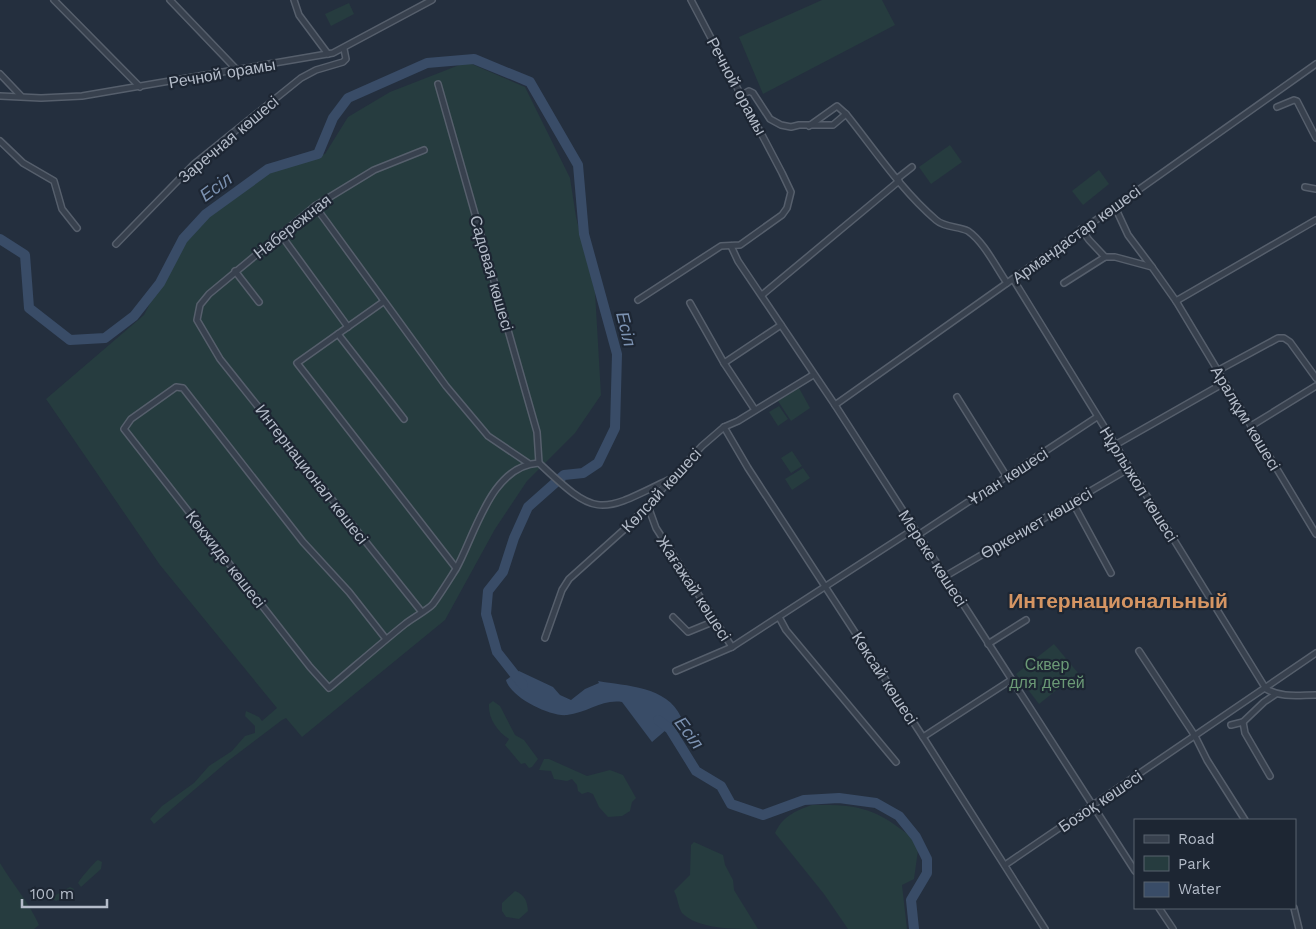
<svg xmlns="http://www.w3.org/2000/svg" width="1316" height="929" font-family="'Work Sans',sans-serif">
<rect width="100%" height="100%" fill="#242f3e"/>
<g fill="#263c3f">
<polygon points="822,0 882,0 895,25 763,94 739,37"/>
<polygon points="349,3 354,14 331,26 325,14"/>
<polygon points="467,62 525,87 570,178 576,217 595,292 601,395 575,433 527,481 495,529 445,620 302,737 286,718 282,720 228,761 154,824 150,819 162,806 194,783 209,766 232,751 245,736 255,733 255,726 245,716 246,711 259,717 262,721 277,708 160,565 46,399 144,315 192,223 268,171 325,154 348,117 390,92"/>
<polygon points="950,145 962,162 931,184 919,167"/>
<polygon points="1099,170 1109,184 1083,205 1072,191"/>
<polygon points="799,388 810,408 791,421 778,401"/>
<polygon points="779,406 788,419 778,426 769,412"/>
<polygon points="792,451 802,466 791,473 781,458"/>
<polygon points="803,468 810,478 792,490 785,479"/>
<polygon points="1054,644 1078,673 1039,704 1016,674"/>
<path d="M493,701L500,706L515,735L524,740L538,759L532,767L529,768L525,763L521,764L505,745L509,739C497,731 488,718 489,704Z"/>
<polygon points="544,759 549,759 587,776 610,770 623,775 636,798 632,802 630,811 622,816 608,817 599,807 593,794 588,792 582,794 578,791 577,785 572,779 567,781 554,779 551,771 539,770"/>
<path d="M812,805C865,804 878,810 919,843L914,879L902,885L907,929H848L824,894L775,833C783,816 795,811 812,805Z"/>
<path d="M694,842L723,855L725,865L733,880L734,890L758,929C732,929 698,929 682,913C678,907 678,898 674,891L690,875L691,845Z"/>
<path d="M98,860L102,862L101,869L81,887L78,883C79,880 96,860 98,860Z"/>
<path d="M0,863C13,885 29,902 39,925L34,929H0Z"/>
<polygon points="70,887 74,889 72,893 56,901 53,899 54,896"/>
<path d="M515,891C525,895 527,901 528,911L519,919L506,917L502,911V903Z"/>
</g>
<path fill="#394c67" d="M519,671L553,687L560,695L571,700L585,689L599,683L598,681C626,686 667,686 681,717L652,742L622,702C602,699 587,713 567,715C550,717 510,697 506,680Z"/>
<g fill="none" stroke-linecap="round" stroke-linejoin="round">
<g stroke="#394c67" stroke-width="10">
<polyline points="0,239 25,255 29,308 70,340 105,338 134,316 160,283 183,239 206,214 268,169 318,154 333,118 348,98 427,63 474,59 530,82 578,165 584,234 617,354 615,428 598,463 583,473 564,475 528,507 514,538 503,572 488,591 486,614 497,652 523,685"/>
<polyline points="658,720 670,729 696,771 721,786 731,804 763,815 804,800 839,798 876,803 899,816 916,837 927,859 927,873 911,900 914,929"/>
</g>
<defs>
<g id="street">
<polyline points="54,0 140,87"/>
<polyline points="170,0 238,71"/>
<polyline points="294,0 299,15 328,54"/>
<polyline points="0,74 21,96"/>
<polyline points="438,84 537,432 539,463"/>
<path d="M742,95L749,91L753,93L770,119L781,125L791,127L799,125H833L846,114C875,150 901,190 936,220C945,228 958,226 968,231C984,242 996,267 1007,283"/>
<polyline points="0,96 41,98 82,96 333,53 432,0"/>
<polyline points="1277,107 1294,100 1297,101 1316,138"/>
<polyline points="809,126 837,106 846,114"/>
<polyline points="0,141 23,163 54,181 62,209 77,228"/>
<polyline points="898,178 912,167"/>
<polyline points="1305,187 1316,189"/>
<polyline points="315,206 446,386 488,436 528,463"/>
<polyline points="1115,207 1128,235 1152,267"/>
<polyline points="1081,229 1089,240 1105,257"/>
<polyline points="281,235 348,327"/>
<polyline points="116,244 194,164 301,78 316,70 343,62 346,59 344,49"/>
<polyline points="731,246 738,261 835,405 1135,871"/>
<polyline points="235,271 259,302"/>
<path d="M1013,279L1266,689C1282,698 1298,695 1316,695"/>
<polyline points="1064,283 1105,257 1115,257 1152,267 1176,301 1316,534"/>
<polyline points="762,295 899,181"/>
<polyline points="638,300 721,246 740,245 782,215 787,208 791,192 782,173 691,0"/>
<polyline points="1176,301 1316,220"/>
<polyline points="383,302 297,363 456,568"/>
<polyline points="690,303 724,363 755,410"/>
<polyline points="338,334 404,419"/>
<polyline points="724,363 781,325"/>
<polyline points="1217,371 1278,338 1284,338 1290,342 1316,378"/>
<polyline points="957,397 1007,477"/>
<polyline points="835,405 1316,64"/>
<polyline points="1251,426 1316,386"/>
<polyline points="724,427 748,468 923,737 1045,929"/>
<polyline points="1115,445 1224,383"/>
<polyline points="1073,503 1111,573"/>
<polyline points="648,506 656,528 732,647 914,529"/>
<polyline points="918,535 1097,417"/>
<polyline points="944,577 1128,469"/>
<polyline points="421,611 220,359 197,320 200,305 209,294 315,206 374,170 424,150"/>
<polyline points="673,617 688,632 715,621"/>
<polyline points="779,617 786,630 896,762"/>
<polyline points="545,638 562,590 569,579 627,527 702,446 724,427 738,421 813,375"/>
<path d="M386,639L349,592L303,542L183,388L176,387L131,419L124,429L310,667L329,688C354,667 379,645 405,624C411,619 429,609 433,604C441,593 449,580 456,569C475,535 491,465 539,463C597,518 599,514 668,480"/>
<polyline points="988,644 1026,620"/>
<polyline points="1139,651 1195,736 1207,760 1245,820"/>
<polyline points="676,671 732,647"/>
<polyline points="1243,722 1264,702 1276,694"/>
<polyline points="1231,725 1243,722 1245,733 1270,776"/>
<polyline points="923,737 1011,680"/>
<polyline points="1005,865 1316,653"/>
<polyline points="1159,908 1173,929"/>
<polyline points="1294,908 1299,929"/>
</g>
</defs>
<use href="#street" stroke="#565f6c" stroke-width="8"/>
<use href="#street" stroke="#38414e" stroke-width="5"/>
</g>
<g text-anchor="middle" stroke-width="4.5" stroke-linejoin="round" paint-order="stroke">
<g font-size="16" fill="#b4bcc9" stroke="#1d2633">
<text transform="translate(222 73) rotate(-10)" y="6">Речной орамы</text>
<text transform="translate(737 86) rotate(62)" y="6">Речной орамы</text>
<text transform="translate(228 139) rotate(-40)" y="6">Заречная көшесі</text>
<text transform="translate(292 226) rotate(-38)" y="6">Набережная</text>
<text transform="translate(1076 234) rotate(-36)" y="6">Армандастар көшесі</text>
<text transform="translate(492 273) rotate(74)" y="6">Садовая көшесі</text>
<text transform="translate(1246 418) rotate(59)" y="6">Аралқұм көшесі</text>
<text transform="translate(312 474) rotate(52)" y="6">Интернационал көшесі</text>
<text transform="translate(1008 476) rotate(-33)" y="6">Ұлан көшесі</text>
<text transform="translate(1139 484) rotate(58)" y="6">Нұрлыжол көшесі</text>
<text transform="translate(661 490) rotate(-47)" y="6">Көлсай көшесі</text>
<text transform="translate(1036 523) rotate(-30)" y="6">Өркениет көшесі</text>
<text transform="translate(933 558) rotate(57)" y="6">Мереке көшесі</text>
<text transform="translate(226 559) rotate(52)" y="6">Көкжиде көшесі</text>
<text transform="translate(694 588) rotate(57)" y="6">Жағажай көшесі</text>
<text transform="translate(885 678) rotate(57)" y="6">Көксай көшесі</text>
<text transform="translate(1100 801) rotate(-34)" y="6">Бозоқ көшесі</text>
</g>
<g font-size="16" fill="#6b9a76" stroke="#1d2633">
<text x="1047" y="670">Сквер<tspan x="1047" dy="18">для детей</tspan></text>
</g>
<g font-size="18" font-style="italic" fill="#7c92b1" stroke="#1d2633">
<text transform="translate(216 187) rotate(-36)" y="6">Есіл</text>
<text transform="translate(626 329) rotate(76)" y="6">Есіл</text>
<text transform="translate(689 733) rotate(53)" y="6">Есіл</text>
</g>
<g font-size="21" font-weight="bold" fill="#d59563" stroke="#1d2633">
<text x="1118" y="608">Интернациональный</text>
</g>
</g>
<rect x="1134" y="819" width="162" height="90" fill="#1d2633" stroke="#59626f"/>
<rect x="1144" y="835" width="25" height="8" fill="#38414e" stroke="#59626f"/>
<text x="1178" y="844" font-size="15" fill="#b4bcc9">Road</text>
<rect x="1144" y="856" width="25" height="15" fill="#263c3f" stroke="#59626f"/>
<text x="1178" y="869" font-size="15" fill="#b4bcc9">Park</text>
<rect x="1144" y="882" width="25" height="15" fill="#394c67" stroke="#59626f"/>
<text x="1178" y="894" font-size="15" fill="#b4bcc9">Water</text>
<path d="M22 899v8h85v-8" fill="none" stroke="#b4bcc9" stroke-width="2.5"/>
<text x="30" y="899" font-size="15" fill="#b4bcc9" stroke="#1d2633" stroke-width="4" paint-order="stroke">100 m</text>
</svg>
